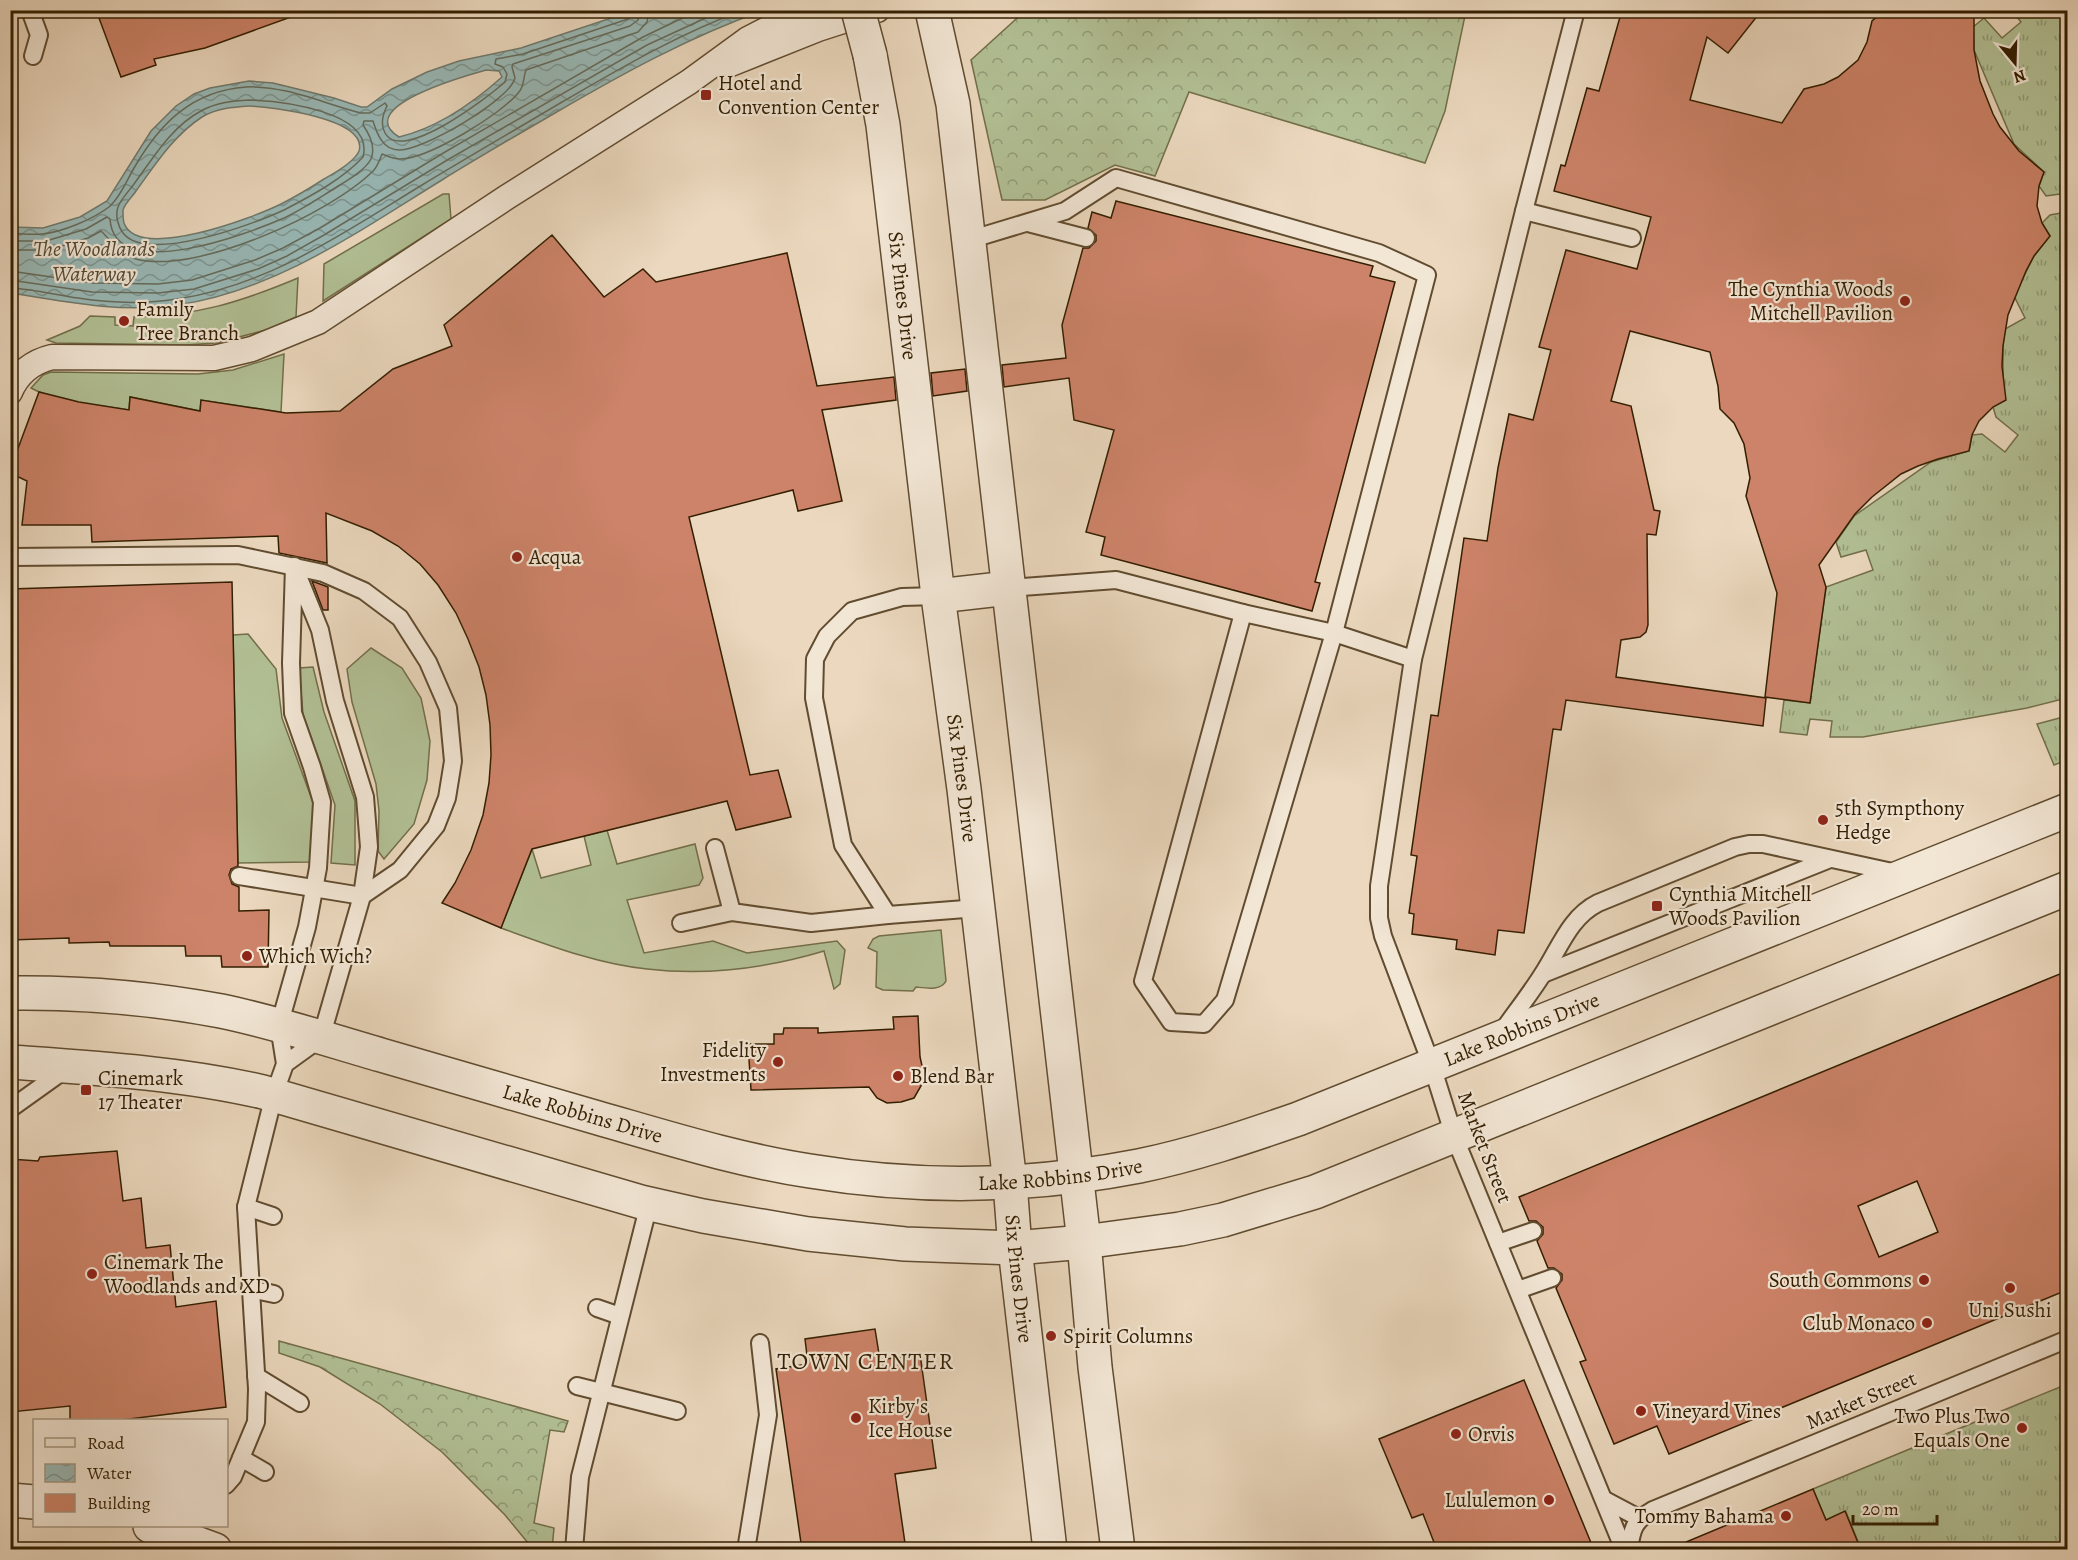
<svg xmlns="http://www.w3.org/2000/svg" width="2078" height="1560" font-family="Alegreya,serif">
<defs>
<pattern id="grass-tufts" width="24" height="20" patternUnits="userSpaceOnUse" patternTransform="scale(1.5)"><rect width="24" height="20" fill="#b2c095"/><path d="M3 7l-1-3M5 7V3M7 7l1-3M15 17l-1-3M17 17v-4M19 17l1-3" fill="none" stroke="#919b77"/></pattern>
<pattern id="forest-crowns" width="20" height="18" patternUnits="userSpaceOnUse" patternTransform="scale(1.5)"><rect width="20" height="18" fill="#b2c095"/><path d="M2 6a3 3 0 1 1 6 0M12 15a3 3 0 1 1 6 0" fill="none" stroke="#919b77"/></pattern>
<pattern id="water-waves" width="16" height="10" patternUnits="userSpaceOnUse" patternTransform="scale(1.5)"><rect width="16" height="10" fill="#99b9b7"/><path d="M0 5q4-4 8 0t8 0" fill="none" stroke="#7d9692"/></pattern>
</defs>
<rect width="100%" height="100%" fill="#ebd8be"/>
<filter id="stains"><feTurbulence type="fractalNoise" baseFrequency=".00333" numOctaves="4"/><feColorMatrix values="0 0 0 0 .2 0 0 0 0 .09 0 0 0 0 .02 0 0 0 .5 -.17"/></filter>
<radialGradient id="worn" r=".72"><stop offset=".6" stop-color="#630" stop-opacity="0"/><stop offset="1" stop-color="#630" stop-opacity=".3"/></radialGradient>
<g fill="url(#grass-tufts)" stroke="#726f4a" stroke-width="1.5">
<polygon points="2012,11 2067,11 2067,193 2046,196 2039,186 2044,172 2014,144 1974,50 1973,27 1984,18 2002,38 2021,22"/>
<polygon points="2067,212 2067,698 2027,708 1863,737 1830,737 1832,721 1810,719 1807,735 1780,732 1784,700 1810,703 1826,587 1873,570 1866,550 1841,557 1836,542 1854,516 1931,462 1969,451 1972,435 1982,434 2005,452 2018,435 1996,417 1993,407 2003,379 2003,346 2005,329 2025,318 2014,296 2034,256 2050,236 2042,223 2050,215"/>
<polygon points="2067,716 2067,760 2054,765 2037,724"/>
<polygon points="2067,1384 2067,1541 2047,1549 1861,1549 1846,1512 1826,1520 1813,1489"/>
</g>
<g fill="url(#forest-crowns)" stroke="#726f4a" stroke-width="1.5">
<polygon points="1026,10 1466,10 1466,11 1445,111 1425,163 1189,92 1155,176 1115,165 1045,200 1002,200 971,60"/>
<polygon points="279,1341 568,1421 564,1432 550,1430 534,1523 554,1528 552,1549 533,1549 505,1515 442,1452 380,1404 320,1367 279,1353"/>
</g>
<g fill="#b2c095" stroke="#726f4a" stroke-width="1.5">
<polygon points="443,194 449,194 451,219 323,301 324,264"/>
<path d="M298,278L296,317L270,329L216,343L186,345L56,343L47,340L80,326L90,316L115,317V325L133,326L134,317C196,316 241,302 298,278Z"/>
<path d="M284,354L281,412L201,400L200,411L130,397L129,410C99,405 58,403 31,388L43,375L51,372L198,374L233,370Z"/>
<polygon points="248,634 276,669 282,718 314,805 311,862 238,863 233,635"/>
<polygon points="371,648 402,668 421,698 430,741 427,780 414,824 384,859 378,851 379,811 376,784 352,702 347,669"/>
<polygon points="313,667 324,712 355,801 355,865 331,863 335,805 303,714 299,668"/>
<path d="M607,830L617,864L695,844L703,878L699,885L627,900L644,953L713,941L747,953L837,941L845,950L840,984L834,989L824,951C767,968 706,976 647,969C597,964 548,945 501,928L532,849L541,878L591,865L584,836Z"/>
<path d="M941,930L946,981C941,991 926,988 916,987L913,991L883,990L876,987L877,952L868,948L873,939L879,936Z"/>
</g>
<path fill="url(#water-waves)" stroke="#707b6e" stroke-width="1.5" fill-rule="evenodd" d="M635,10L762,11C689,37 622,74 555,113C517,135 479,157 442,180C359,231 275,291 177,305C121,313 66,302 11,293V227L43,228L80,217L107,201L151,131L176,106L194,94L210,88L249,81L273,83L334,98L361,107H367L392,89L427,72L459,61L521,48ZM486,70L499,71L502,77C474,102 437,128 399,137C351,107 468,75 486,70ZM250,106C270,107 369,118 359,151C355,162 333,174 324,179C310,188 295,197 281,204C255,217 138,262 124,223C123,220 123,213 123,210C125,203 133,196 136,191C155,165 174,135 202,117C217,108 234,107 250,106Z"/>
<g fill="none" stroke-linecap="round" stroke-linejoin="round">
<g stroke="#666c5c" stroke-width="1.5">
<path d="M250,100C280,101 375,111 363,157C343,179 311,196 284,210C254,224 147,264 123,233C118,226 115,216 118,207C121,199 129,191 134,184C153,158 172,126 201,111C217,102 233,101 250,100Z"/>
<path d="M10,233C21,234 32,235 42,234C63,232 93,219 109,207C120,198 127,180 134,168C160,123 192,91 246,87C285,85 325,104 361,113H370L385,103L387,106C383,114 380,124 385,133C402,164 488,97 505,82L507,74L503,67L495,64L496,59L523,54L628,19L631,16L632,10"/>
<path d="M10,241H46L86,229L107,217L110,219C114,286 252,232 284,218C301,210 316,200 332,190C343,183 365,171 371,159C376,147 370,135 363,125L364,121H373C377,134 383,150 399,150C422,151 510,100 515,78L512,67L513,64L630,26L638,20L640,10"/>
<path d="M10,250H48L88,238L101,231C114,243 116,253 136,259C196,275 332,213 374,170C378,165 380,159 382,154C388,156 393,159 400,159C428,159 502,114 519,92C525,85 523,77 526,70L638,32L647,22L649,10"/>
<polyline points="10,271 93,283 158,284 192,280 255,260 283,248 320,228 445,152 643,37 699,10"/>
<polyline points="10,280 92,292 158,293 194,289 258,269 287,256 324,235 449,159 647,45 723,10"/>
<path d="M10,288C33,289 56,295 78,298C110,303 145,304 177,299C268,286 345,232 422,185C468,157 515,130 562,102C621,68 680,33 744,10"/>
</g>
</g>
<g fill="#cd8369" stroke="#331e00" stroke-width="1.5" fill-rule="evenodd">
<polygon points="96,10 301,10 302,13 205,48 154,59 156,65 121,77"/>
<polygon points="1622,10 1762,10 1728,53 1707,37 1690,100 1782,123 1804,89 1824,84 1838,77 1858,60 1867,42 1872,21 1885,10 1974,10 1974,50 1980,81 1993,114 2000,127 2019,151 2044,172 2039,186 2037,206 2042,223 2050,236 2034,256 2026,271 2008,315 2003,346 2002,366 2006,400 1993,407 1979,421 1972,435 1969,451 1938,459 1918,466 1901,474 1872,497 1855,514 1819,565 1826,587 1810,703 1765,697 1777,593 1746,496 1750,478 1744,444 1734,423 1720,409 1718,386 1710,352 1630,331 1611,401 1631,406 1654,510 1660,511 1656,535 1647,534 1648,625 1646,632 1640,637 1621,640 1616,677 1766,698 1763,726 1566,700 1561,730 1553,729 1524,933 1498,930 1495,955 1456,949 1457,940 1412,934 1414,914 1409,913 1417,856 1411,855 1431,715 1438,716 1464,538 1487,541 1498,468 1509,414 1533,420 1551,350 1539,347 1566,250 1637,269 1651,217 1554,191 1561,165 1565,166 1587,88 1599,91"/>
<polygon points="1116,201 1373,266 1370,276 1395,282 1315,582 1320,583 1312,611 1101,555 1105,537 1086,532 1114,430 1074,420 1069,378 1004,387 1002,365 1066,358 1062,325 1083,248 1089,248 1096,241 1096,235 1088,228 1092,212 1111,218"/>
<polygon points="552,235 604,297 643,269 656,282 787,253 817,386 894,377 896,400 822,410 842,501 798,511 793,490 689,517 750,775 778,770 791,817 736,830 727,801 532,849 501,928 442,903 455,883 471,850 483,815 489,783 491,755 490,725 486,695 479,667 468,639 456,613 438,585 420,564 398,546 372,531 326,513 327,563 279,553 278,536 92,542 91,525 22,525 27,481 10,473 10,470 39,392 79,402 129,410 130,397 200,411 201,400 286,413 340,411 393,369 452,346 444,325"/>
<polygon points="965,369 967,391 933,396 931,373"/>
<polygon points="312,581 328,587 328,610 323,610"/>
<polygon points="232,582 238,866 231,869 229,875 232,884 239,887 239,911 269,910 268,967 222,967 221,956 186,956 185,946 110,946 109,942 69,943 69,938 10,940 10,589"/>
<path d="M2067,971V1290L1669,1454L1657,1426L1614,1444L1580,1362L1586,1360L1556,1288L1562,1280V1274L1554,1268H1548L1537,1241L1543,1234V1227L1536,1221H1529L1519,1197ZM1917,1181L1938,1232L1879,1257L1858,1206Z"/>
<polygon points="918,1016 920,1057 925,1079 914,1098 901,1102 887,1103 877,1098 869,1087 751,1090 748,1044 774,1044 774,1034 783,1034 784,1028 818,1028 818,1033 894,1029 893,1017"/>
<polygon points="117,1151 123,1201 141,1198 146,1248 170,1245 176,1307 216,1301 226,1407 121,1420 70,1420 70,1406 10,1412 10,1159 38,1161 40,1157"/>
<polygon points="875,1329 880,1360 920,1354 936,1468 895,1474 906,1550 802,1550 776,1369 808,1364 805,1339"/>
<polygon points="1524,1380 1594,1550 1437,1550 1423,1514 1412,1518 1379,1439"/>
<polygon points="1813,1489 1826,1520 1845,1511 1861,1550 1667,1550"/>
</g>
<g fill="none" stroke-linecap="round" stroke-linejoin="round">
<defs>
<g id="service">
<polyline points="30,10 39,35 33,56"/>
<polyline points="1524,211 1632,238"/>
<polyline points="1028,223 1086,238"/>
<polyline points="969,240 1065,211 1116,178 1379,253 1427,275 1334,633 1225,1000 1204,1024 1171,1022 1143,981 1243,613 1116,580 1009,588"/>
<polyline points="10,557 238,555 323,573 364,591 400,618 428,662 448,708 453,761 447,798 436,826 400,870 362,896 239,876"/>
<polyline points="938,596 902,597 852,611 827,636 815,659 814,698 843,845 888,915 978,908"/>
<polyline points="1243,613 1334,633 1413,659 1379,886 1379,918 1383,936 1432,1066 1454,1136 1624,1550"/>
<polyline points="1413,659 1524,211 1576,10"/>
<polyline points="715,848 732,912 811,923 888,915"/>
<polyline points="681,923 732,912"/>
<polyline points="1543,974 1830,859"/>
<path d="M1501,1033C1515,1013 1531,993 1544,972C1560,947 1570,917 1598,903L1735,847L1749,844H1763L1897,873"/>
<polyline points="10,1109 66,1069"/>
<polyline points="246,1207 273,1216"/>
<polyline points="1498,1243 1533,1231"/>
<polyline points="250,1289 274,1294"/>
<polyline points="1518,1290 1552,1278"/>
<polyline points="597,1308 620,1316"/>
<polyline points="256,1376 300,1403"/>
<polyline points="577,1386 677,1411"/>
<polyline points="241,1458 265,1472"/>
<polyline points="226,1485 233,1477 256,1422 257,1389 246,1207 274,1095 285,1064 279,1026 307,927 318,868 322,802 312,767 293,713 291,663 294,566 320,630 335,701 365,797 369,847 362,896 321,1038 285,1064"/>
<polyline points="1605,1500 1639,1518"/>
<polyline points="574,1550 580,1477 649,1204"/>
<polyline points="746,1550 768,1415 760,1343"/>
<path d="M1629,1550C1632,1528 1634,1521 1653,1510L2068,1339"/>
</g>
<g id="pedestrian">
<polyline points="728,65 818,29 877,10"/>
<path d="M10,392C18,373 32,362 52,357L214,358L252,349L318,322L507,197L689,82L748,39L781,22L813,10"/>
</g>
<g id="tertiary">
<polyline points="932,10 953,104 1084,1242 1095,1367 1118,1550"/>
<path id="s1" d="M870,55L883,125L938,596L964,789L1010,1183L1015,1248L1050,1550"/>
<polyline points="938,596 1009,588"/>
<path id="s2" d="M10,993C81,992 152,998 221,1011C275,1022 329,1040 381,1055C453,1076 526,1097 598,1118C668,1138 738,1160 810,1171C919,1189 1031,1187 1139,1166C1193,1155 1246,1137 1298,1119L2068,810"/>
<path d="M10,1062C95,1068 181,1073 263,1092L641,1202L703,1216L808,1234L905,1244L1015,1248L1084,1242L1180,1229L1223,1220L1315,1192L2068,888"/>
<polyline points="10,1500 34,1502"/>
<polyline points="150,1526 215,1550"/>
</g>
</defs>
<use href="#service" stroke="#614c30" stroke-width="20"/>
<use href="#pedestrian" stroke="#614c30" stroke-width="27"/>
<use href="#tertiary" stroke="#614c30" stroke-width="36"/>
<use href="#service" stroke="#f2e6d5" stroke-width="16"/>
<use href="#pedestrian" stroke="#f2e6d5" stroke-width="24"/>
<use href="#tertiary" stroke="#f2e6d5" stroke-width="33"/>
<defs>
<polyline id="tertiary-bridge" points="858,10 870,55"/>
</defs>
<use href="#tertiary-bridge" stroke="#614c30" stroke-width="36" stroke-linecap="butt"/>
<use href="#tertiary-bridge" stroke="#f2e6d5" stroke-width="33"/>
</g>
<g fill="#8f2418" stroke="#f2e6d5" stroke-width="2">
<rect x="700" y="89" width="12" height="12" rx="3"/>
<circle cx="1905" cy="301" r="6"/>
<circle cx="124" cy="321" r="6"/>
<circle cx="517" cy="557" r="6"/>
<circle cx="1823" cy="820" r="6"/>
<rect x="1651" y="900" width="12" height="12" rx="3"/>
<circle cx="247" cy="956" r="6"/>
<circle cx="778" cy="1062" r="6"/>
<circle cx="898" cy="1076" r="6"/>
<rect x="80" y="1084" width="12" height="12" rx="3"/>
<circle cx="92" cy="1274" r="6"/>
<circle cx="1924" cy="1280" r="6"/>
<circle cx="2010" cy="1288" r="6"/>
<circle cx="1927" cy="1323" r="6"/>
<circle cx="1051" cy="1336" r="6"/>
<circle cx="1641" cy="1411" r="6"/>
<circle cx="856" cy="1418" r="6"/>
<circle cx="2022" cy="1428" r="6"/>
<circle cx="1456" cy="1434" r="6"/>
<circle cx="1549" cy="1500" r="6"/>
<circle cx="1786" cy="1516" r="6"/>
</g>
<g text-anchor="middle" stroke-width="4.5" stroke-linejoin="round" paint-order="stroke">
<g font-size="21" fill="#331e00" stroke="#f2e6d5" text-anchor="start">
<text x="718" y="90">Hotel and<tspan x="718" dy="24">Convention Center</tspan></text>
<text x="1893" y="296" text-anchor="end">The Cynthia Woods<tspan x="1893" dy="24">Mitchell Pavilion</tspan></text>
<text x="136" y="316">Family<tspan x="136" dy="24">Tree Branch</tspan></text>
<text x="529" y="564">Acqua</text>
<text x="1835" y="815">5th Sympthony<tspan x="1835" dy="24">Hedge</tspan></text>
<text x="1669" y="901">Cynthia Mitchell<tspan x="1669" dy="24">Woods Pavilion</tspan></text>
<text x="259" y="963">Which Wich?</text>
<text x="766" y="1057" text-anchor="end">Fidelity<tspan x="766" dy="24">Investments</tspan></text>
<text x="910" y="1083">Blend Bar</text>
<text x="98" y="1085">Cinemark<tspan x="98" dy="24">17 Theater</tspan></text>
<text x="104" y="1269">Cinemark The<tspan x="104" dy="24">Woodlands and XD</tspan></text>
<text x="1912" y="1287" text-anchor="end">South Commons</text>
<text x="2010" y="1317" text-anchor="middle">Uni Sushi</text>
<text x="1915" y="1330" text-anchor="end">Club Monaco</text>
<text x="1063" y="1343">Spirit Columns</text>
<text x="868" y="1413">Kirby's<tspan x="868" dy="24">Ice House</tspan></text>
<text x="1653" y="1418">Vineyard Vines</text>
<text x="2010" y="1423" text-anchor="end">Two Plus Two<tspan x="2010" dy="24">Equals One</tspan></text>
<text x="1468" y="1441">Orvis</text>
<text x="1537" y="1507" text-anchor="end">Lululemon</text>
<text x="1774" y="1523" text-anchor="end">Tommy Bahama</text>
</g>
<g font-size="21" fill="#331e00" stroke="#f2e6d5">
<text dy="7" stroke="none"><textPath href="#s1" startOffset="243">Six Pines Drive</textPath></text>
<text dy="7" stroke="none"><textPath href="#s1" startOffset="729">Six Pines Drive</textPath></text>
<text dy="7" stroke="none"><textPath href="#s2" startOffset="1560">Lake Robbins Drive</textPath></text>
<text dy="7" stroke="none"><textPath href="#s2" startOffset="588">Lake Robbins Drive</textPath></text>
<text transform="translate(1485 1147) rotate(69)" y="7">Market Street</text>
<text dy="7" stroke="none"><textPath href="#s2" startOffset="1074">Lake Robbins Drive</textPath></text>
<text dy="7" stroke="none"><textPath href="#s1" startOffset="1233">Six Pines Drive</textPath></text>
<text transform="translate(1861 1400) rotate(-23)" y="7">Market Street</text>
</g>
<g font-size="22" font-style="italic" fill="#524c37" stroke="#f2e6d5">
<text x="94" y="256">The Woodlands<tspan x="94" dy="25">Waterway</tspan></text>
</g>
<g font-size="24" letter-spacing="1.5" fill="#331e00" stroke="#f2e6d5">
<text x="866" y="1369">TOWN CENTER</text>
</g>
</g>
<rect width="2078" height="1560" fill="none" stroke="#ebd8be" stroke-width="36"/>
<rect x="12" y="12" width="2054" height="1536" fill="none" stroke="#331e00" stroke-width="3"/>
<rect x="18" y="18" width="2042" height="1524" fill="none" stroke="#331e00" stroke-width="1.5"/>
<rect x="33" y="1419" width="195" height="108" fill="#f2e6d5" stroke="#a69680" stroke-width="1.5"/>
<rect x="45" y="1438" width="30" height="9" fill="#f2e6d5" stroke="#a69680" stroke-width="1.5"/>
<text x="87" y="1449" font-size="18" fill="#331e00">Road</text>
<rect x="45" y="1464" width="30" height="18" fill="url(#water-waves)" stroke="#a69680" stroke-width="1.5"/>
<text x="87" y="1479" font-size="18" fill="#331e00">Water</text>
<rect x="45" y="1494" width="30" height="18" fill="#cd8369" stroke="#a69680" stroke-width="1.5"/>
<text x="87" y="1509" font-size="18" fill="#331e00">Building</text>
<g transform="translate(2015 63) rotate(161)" stroke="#f2e6d5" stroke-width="4.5" paint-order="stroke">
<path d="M0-4.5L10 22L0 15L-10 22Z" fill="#331e00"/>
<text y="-9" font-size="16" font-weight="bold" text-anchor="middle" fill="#331e00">N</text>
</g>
<path d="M1853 1515v9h84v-9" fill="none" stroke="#331e00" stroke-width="3"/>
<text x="1862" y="1515" font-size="18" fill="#331e00" stroke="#f2e6d5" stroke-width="4.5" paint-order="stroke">20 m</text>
<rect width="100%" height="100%" filter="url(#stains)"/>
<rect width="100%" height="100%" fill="url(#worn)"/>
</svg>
